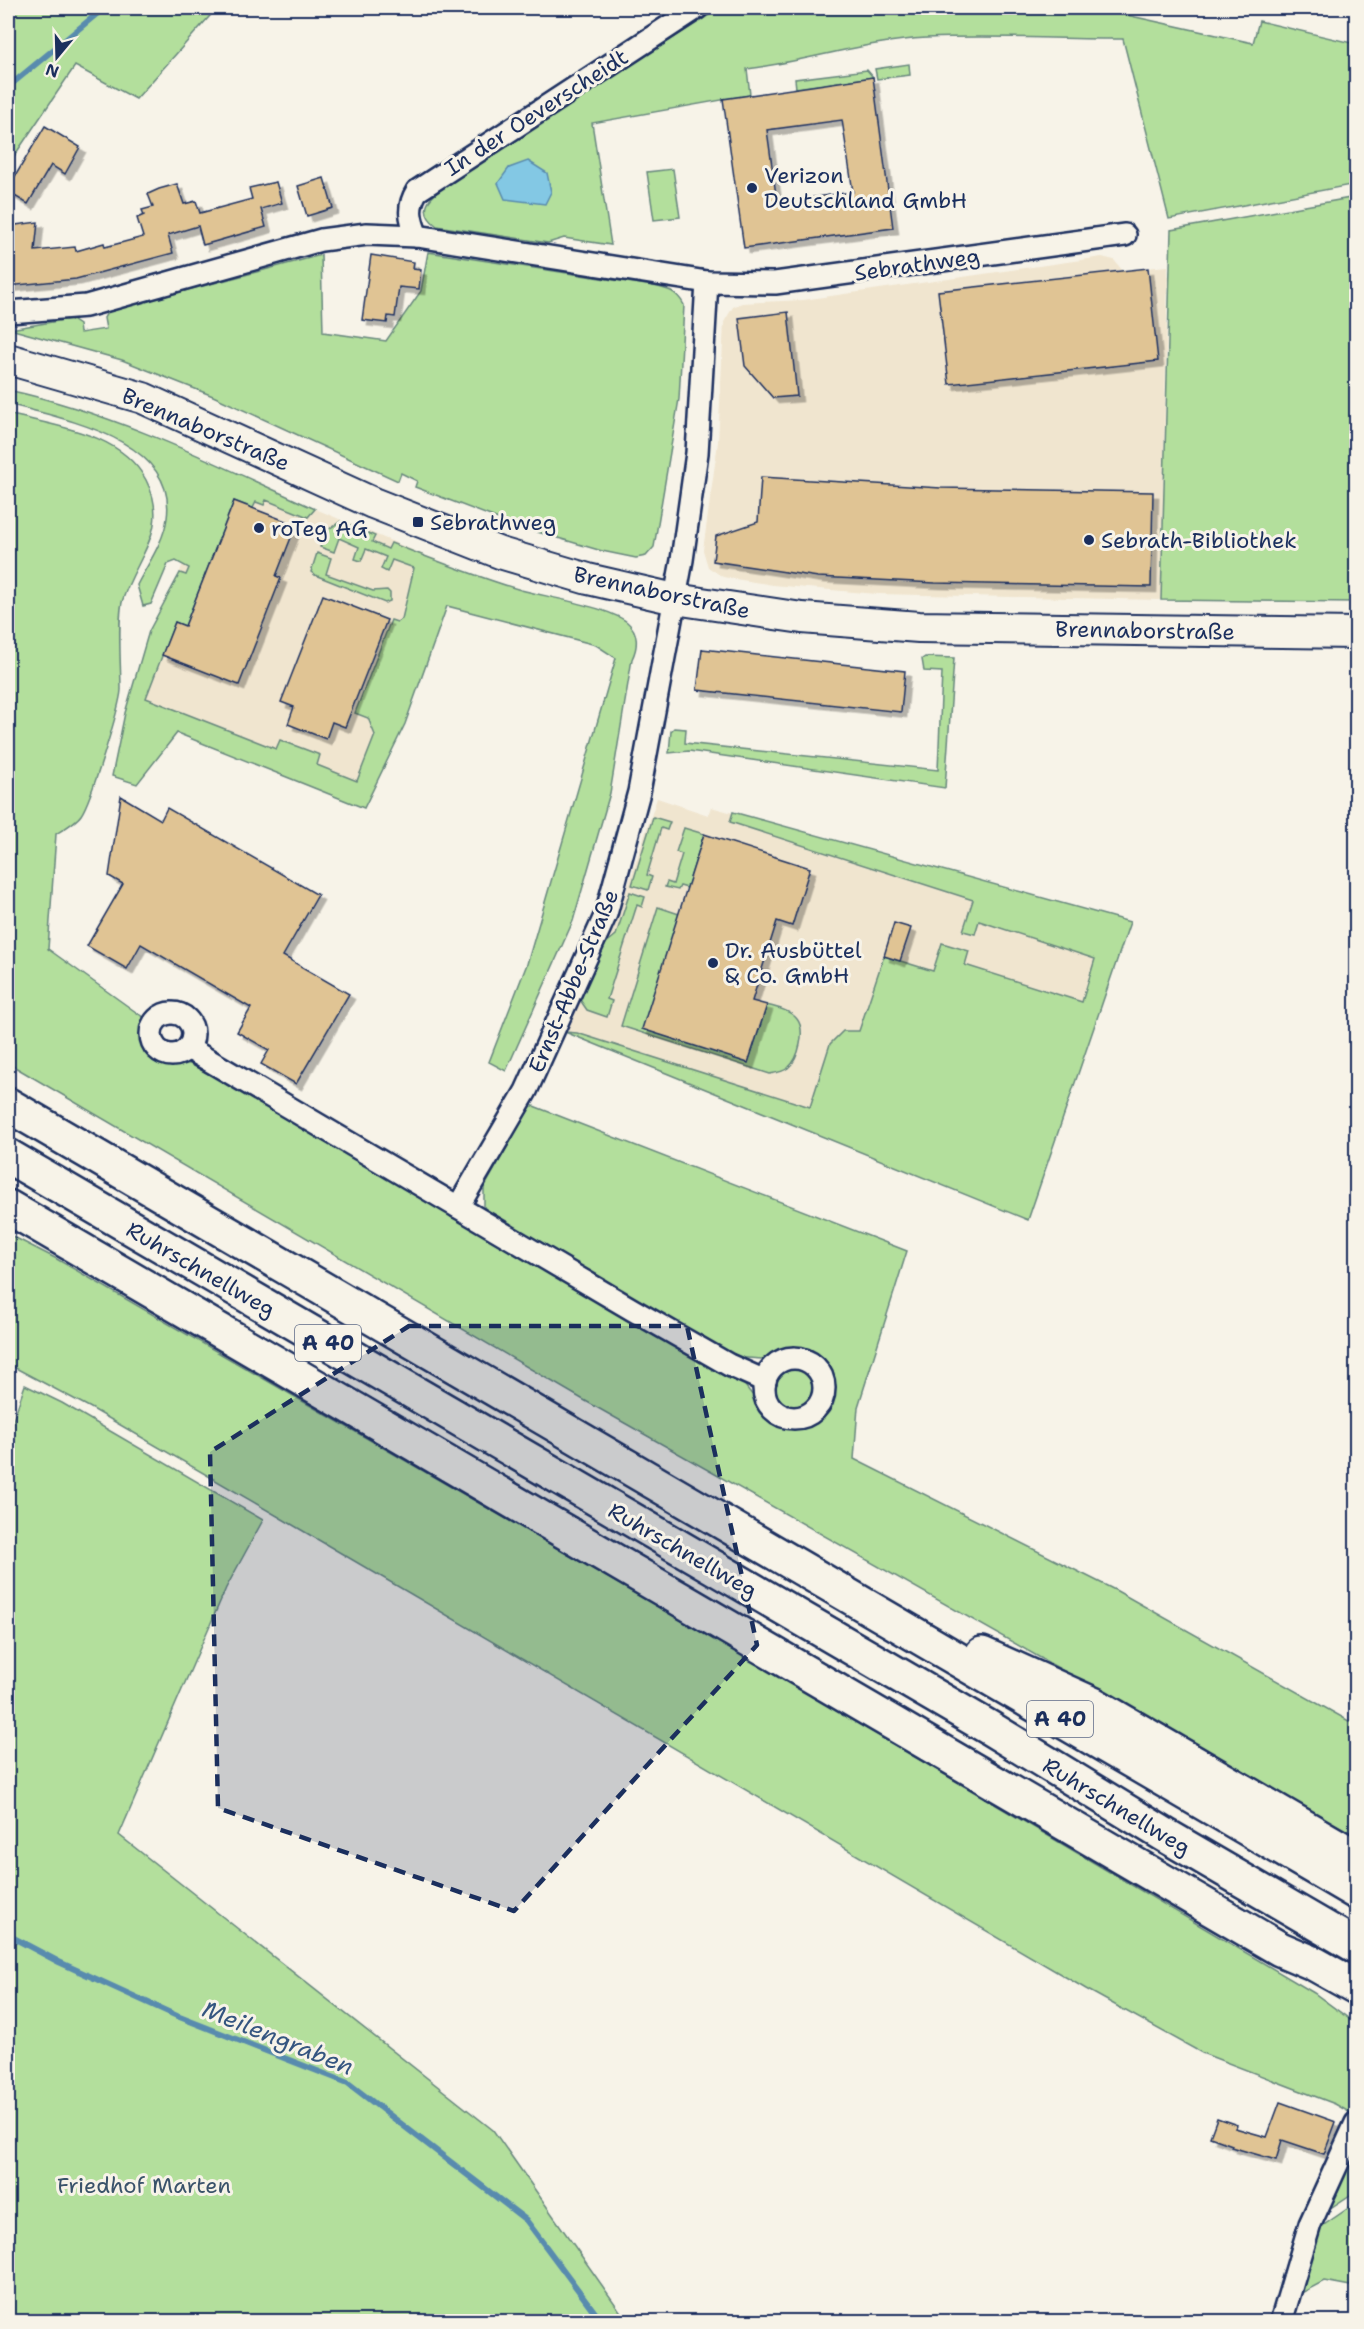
<svg xmlns="http://www.w3.org/2000/svg" width="1364" height="2329" font-family="'Shantell Sans',sans-serif">
<defs>
<filter id="shadow"><feDropShadow dx="5.5" dy="5.5" stdDeviation="0" flood-color="#0004"/></filter>
</defs>
<rect width="100%" height="100%" fill="#f7f3e8"/>
<filter id="ink" filterUnits="userSpaceOnUse"><feTurbulence type="fractalNoise" baseFrequency=".0167" numOctaves="2"/><feDisplacementMap in="SourceGraphic" scale="12" xChannelSelector="R" yChannelSelector="G"/><feConvolveMatrix kernelMatrix="1 2 1 2 8 2 1 2 1" color-interpolation-filters="sRGB"/></filter>
<g filter="url(#ink)">
<g fill="#f0e5cf">
<polygon points="1102,257 1114,260 1122,270 1168,266 1161,600 877,594 773,585 723,577 708,567 703,550 718,442 724,322 733,307 742,303 803,300"/>
<polygon points="219,468 457,569 363,804 127,712"/>
<polygon points="657,798 708,815 711,807 1130,922 1028,1220 565,1032 600,942 613,931"/>
</g>
<g fill="#b3df9c" stroke="#67877d" stroke-width="1.5">
<polygon points="8,8 217,8 136,99 75,66 8,165"/>
<path d="M720,8H1095L1253,43L1259,21L1356,44V184L1169,219L1123,39C1058,39 992,35 927,38C866,41 808,61 747,69L750,95L592,123L611,245L564,238L548,243L437,226C408,205 445,187 461,174Z"/>
<polygon points="909,64 910,75 877,79 875,69"/>
<polygon points="867,70 873,77 796,88 795,79"/>
<polygon points="673,169 680,217 654,220 647,172"/>
<polygon points="1356,197 1356,602 1161,600 1171,230"/>
<path d="M428,252L653,286C668,289 677,291 684,305L679,399L654,547L646,556L636,558L602,551L514,525L415,487L417,481L401,473L398,481L213,396L122,360L10,329L70,319L79,325L80,333L106,329L104,318L108,311L321,255L323,332L386,341L421,291Z"/>
<path d="M8,390C115,413 215,463 315,509L308,517L266,500L264,505L256,502L253,508L234,501L185,626L175,622L146,698L276,749L280,740L320,755L317,765L357,781L375,735L368,718L355,713L391,620L397,622L402,619L414,568L392,560L387,572L381,569L386,557L366,549L361,561L355,559L359,547L339,538L334,552L320,547L326,531L341,521L375,536L372,542L388,549L391,543C434,560 477,577 521,590C547,597 608,607 627,622C639,632 638,647 632,659L610,793L573,921L506,1071L489,1062L527,964L616,658L596,645L447,606L405,724L364,808L177,733L137,784L112,776L125,713L149,631L180,573L186,575L189,568L176,561L168,564L151,604L143,606L137,585C147,565 164,542 167,518C178,439 63,419 8,404Z"/>
<path d="M8,414C54,426 121,432 146,480C171,528 137,556 123,599C117,615 121,669 121,690C120,706 91,801 81,815C76,822 64,829 56,834L48,949L147,1020L143,1040L151,1052L173,1063L190,1064L243,1092L743,1383L760,1405L781,1421L807,1423L827,1408L832,1388L825,1365L805,1351L762,1359L733,1357L492,1218L484,1207V1188L531,1105L907,1251L858,1407L854,1459L1117,1591L1356,1725V1836L582,1399L8,1063Z"/>
<polygon points="317,553 331,558 326,574 373,591 387,590 390,593 390,601 385,603 315,575 311,572"/>
<polygon points="925,657 954,658 945,788 689,751 669,753 671,731 674,728 686,729 685,743 938,770 942,672 924,671 922,659"/>
<polygon points="733,812 1130,922 1028,1220 565,1032 577,1033 810,1107 830,1044 843,1031 859,1031 884,956 933,971 942,943 969,951 965,965 1082,1002 1095,959 979,921 975,934 963,931 973,900 730,822"/>
<polygon points="653,817 670,822 667,830 661,828 647,875 652,877 648,890 632,885"/>
<polygon points="684,828 704,834 687,888 680,886 678,890 665,887 667,882 673,884 682,854 676,852"/>
<polygon points="630,892 645,897 642,907 637,905 607,999 612,1001 607,1017 587,1010 580,1000 600,948 616,935"/>
<path d="M658,907L679,914L643,1029L748,1062L767,1005C777,1008 790,1010 797,1019C806,1030 799,1059 788,1068C783,1072 776,1073 770,1074L621,1026Z"/>
<polygon points="8,1234 55,1258 795,1686 1314,1993 1356,2024 1356,2116 1335,2104 1202,2053 1086,1989 298,1528 91,1408 8,1364"/>
<circle cx="794" cy="1388" r="20"/>
<polygon points="25,1385 62,1403 263,1520 226,1588 119,1835 493,2130 627,2321 8,2321 8,1435"/>
<polygon points="1356,2140 1356,2191 1332,2207 1326,2205"/>
<polygon points="1356,2203 1356,2287 1324,2281 1294,2297 1318,2229"/>
</g>
<polygon fill="#83c8e4" stroke="#598bae" stroke-width="1.5" points="528,161 547,173 551,192 545,204 505,199 498,183 509,168"/>
<g fill="none" stroke-linecap="round" stroke-linejoin="round">
<g stroke="#598bae" stroke-width="6">
<polyline points="8,87 104,8"/>
<polyline points="8,1935 59,1962 177,2016 348,2083 526,2220 602,2322"/>
</g>
</g>
<g fill="#e0c494" stroke="#1b2f5e" stroke-width="1.5" fill-rule="evenodd" filter="url(#shadow)">
<path d="M873,77L893,228L744,248L723,99ZM842,120L853,192L777,202L767,130Z"/>
<polygon points="45,126 80,147 65,174 51,165 28,204 8,192 8,188"/>
<polygon points="324,178 333,208 307,216 298,186"/>
<polygon points="276,182 282,203 261,209 266,227 203,245 198,226 168,235 173,253 76,279 8,286 8,226 38,222 35,251 75,247 76,251 104,243 105,247 143,237 137,218 144,215 142,210 153,207 148,194 159,189 177,184 184,204 196,201 200,213 252,199 249,188"/>
<polygon points="371,255 414,262 413,269 421,270 419,289 399,287 395,317 388,316 387,323 362,320"/>
<polygon points="1148,268 1158,361 949,384 938,291"/>
<polygon points="788,312 797,396 773,398 745,366 739,318"/>
<polygon points="761,477 941,488 1153,492 1151,587 935,583 818,577 713,561 716,536 758,522"/>
<polygon points="234,501 296,525 276,576 281,578 239,685 162,655 175,622 185,626"/>
<polygon points="323,595 387,620 345,727 332,722 326,739 288,724 294,707 281,702"/>
<polygon points="702,649 905,671 901,712 697,690"/>
<polygon points="121,796 161,820 167,808 318,895 283,956 349,994 296,1084 261,1064 269,1050 237,1032 251,1008 141,944 127,969 87,946 123,884 109,876"/>
<polygon points="704,834 810,868 792,926 777,921 752,1001 767,1005 748,1063 642,1029"/>
<polygon points="894,923 911,928 900,961 884,956"/>
<polygon points="1280,2102 1336,2122 1324,2154 1282,2140 1276,2160 1231,2147 1232,2145 1210,2137 1217,2118 1237,2125 1235,2128 1267,2137"/>
</g>
<g fill="none" stroke-linecap="round" stroke-linejoin="round">
<defs>
<g id="street">
<path d="M417,236C410,219 407,207 417,191L697,8"/>
<polyline points="9,312 86,306 321,240 367,234 417,236 707,282 775,283 1125,235"/>
<circle cx="172" cy="1034" r="21"/>
<polyline points="188,1048 633,1310 729,1365 765,1381"/>
<polyline points="458,1207 526,1091 606,914 639,792 682,560 697,453 707,282"/>
<circle cx="794" cy="1388" r="30"/>
<polyline points="1281,2322 1310,2224 1356,2123"/>
</g>
<polyline id="secondary" points="8,359 143,398 373,503 500,553 588,579 675,599 802,618 919,627 1356,633"/>
<g id="highway">
<polyline points="8,1105 1356,1892"/>
<polyline points="8,1156 988,1727 1165,1835 1356,1946"/>
<polyline points="8,1207 1280,1949 1313,1963 1356,1987"/>
<polyline points="982,1654 1093,1704 1356,1857"/>
</g>
</defs>
<use href="#street" stroke="#1b2f5e" stroke-width="26"/>
<use href="#secondary" stroke="#1b2f5e" stroke-width="34"/>
<use href="#highway" stroke="#1b2f5e" stroke-width="38"/>
<use href="#street" stroke="#f7f3e8" stroke-width="21"/>
<use href="#secondary" stroke="#f7f3e8" stroke-width="30"/>
<use href="#highway" stroke="#f7f3e8" stroke-width="33"/>
</g>
</g>
<path fill="#1b2f5e" fill-opacity="0.2" stroke="#1b2f5e" stroke-width="4.5" stroke-dasharray="12 8" stroke-linejoin="round" d="M409,1326H687L757,1645L514,1911L218,1808L210,1452Z"/>
<g fill="#1b2f5e" stroke="#f7f3e8" stroke-width="2">
<circle cx="752" cy="188" r="6"/>
<rect x="412" y="516" width="12" height="12" rx="3"/>
<circle cx="259" cy="528" r="6"/>
<circle cx="1089" cy="540" r="6"/>
<circle cx="713" cy="963" r="6"/>
</g>
<g text-anchor="middle" stroke-width="6" stroke-linejoin="round" paint-order="stroke">
<g fill="#f7f3e8" stroke="#5d6a87" stroke-width="1.5">
<rect x="295" y="1325" width="66" height="36" rx="4.5"/>
<rect x="1027" y="1701" width="66" height="36" rx="4.5"/>
</g>
<g font-size="21" font-weight="bold" fill="#1b2f5e">
<text x="328" y="1350">A 40</text>
<text x="1060" y="1726">A 40</text>
</g>
<g font-size="22" fill="#1b2f5e" stroke="#f7f3e8">
<text transform="translate(536 112) rotate(-33)" y="8">In der Oeverscheidt</text>
<text transform="translate(917 264) rotate(-8)" y="8">Sebrathweg</text>
<text transform="translate(206 429) rotate(23)" y="8">Brennaborstraße</text>
<text transform="translate(662 592) rotate(12)" y="8">Brennaborstraße</text>
<text transform="translate(1145 630) rotate(1)" y="8">Brennaborstraße</text>
<text transform="translate(573 981) rotate(-67)" y="8">Ernst-Abbe-Straße</text>
<text transform="translate(201 1269) rotate(30)" y="8">Ruhrschnellweg</text>
<text transform="translate(683 1550) rotate(30)" y="8">Ruhrschnellweg</text>
<text transform="translate(1117 1806) rotate(31)" y="8">Ruhrschnellweg</text>
</g>
<g font-size="22" fill="#1b2f5e" stroke="#f7f3e8" text-anchor="start">
<text x="764" y="183">Verizon<tspan x="764" dy="25">Deutschland GmbH</tspan></text>
<text x="430" y="530">Sebrathweg</text>
<text x="271" y="536">roTeg AG</text>
<text x="1101" y="548">Sebrath-Bibliothek</text>
<text x="725" y="958">Dr. Ausbüttel<tspan x="725" dy="25">&amp; Co. GmbH</tspan></text>
</g>
<g font-size="22" fill="#39526a" stroke="#f7f3e8">
<text x="144" y="2193">Friedhof Marten</text>
</g>
<g font-size="24" font-style="italic" fill="#355580" stroke="#f7f3e8">
<text transform="translate(278 2038) rotate(22)" y="8">Meilengraben</text>
</g>
</g>
<rect width="1364" height="2329" fill="none" stroke="#f7f3e8" stroke-width="30"/>
<rect x="15" y="15" width="1334" height="2299" fill="none" stroke="#1b2f5e" stroke-width="2" filter="url(#ink)"/>
<g transform="translate(57 57) rotate(199)" stroke="#f7f3e8" stroke-width="4.5" paint-order="stroke">
<path d="M0-4.5L10 22L0 15L-10 22Z" fill="#1b2f5e"/>
<text y="-9" font-size="16" font-weight="bold" text-anchor="middle" fill="#1b2f5e">N</text>
</g>
</svg>
